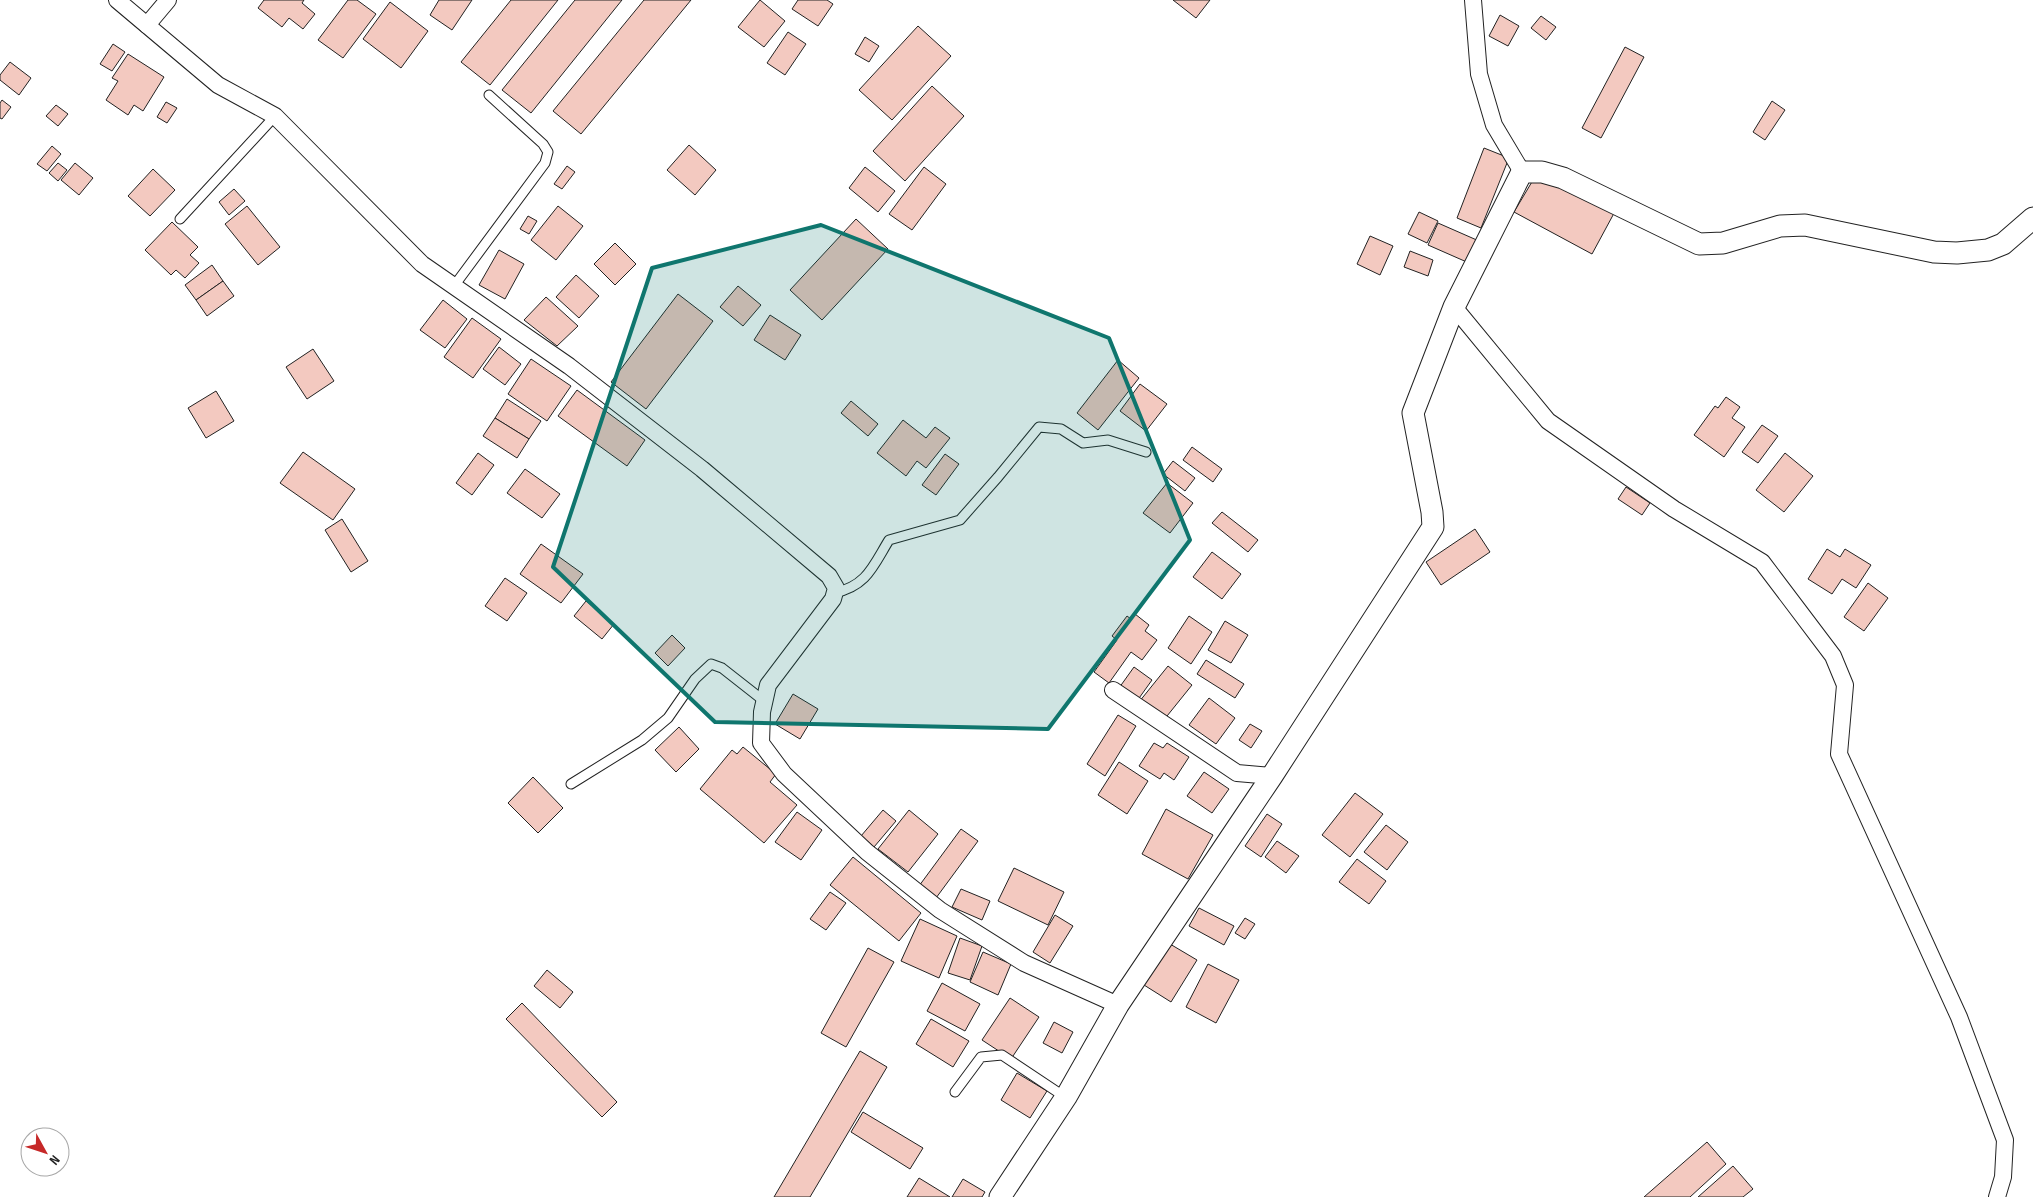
<svg xmlns="http://www.w3.org/2000/svg" width="2033" height="1197" font-family="'Sofia Sans Condensed',sans-serif">
<rect width="100%" height="100%" fill="#fff"/>
<g fill="#f3c9c0" stroke="#222">
<polygon points="264,0 304,0 302,3 315,14 303,29 289,18 282,27 258,8"/>
<polygon points="348,0 357,0 376,14 343,58 318,40"/>
<polygon points="439,0 472,0 452,30 430,15"/>
<polygon points="511,0 558,0 490,85 461,62"/>
<polygon points="575,0 622,0 531,113 502,90"/>
<polygon points="644,0 691,0 581,134 553,111"/>
<polygon points="760,0 785,21 764,47 738,27"/>
<polygon points="798,0 827,0 833,4 818,26 792,9"/>
<polygon points="1173,0 1210,0 1196,18"/>
<polygon points="390,2 428,31 401,68 363,39"/>
<polygon points="1500,15 1519,26 1508,46 1489,36"/>
<polygon points="1541,16 1556,27 1546,40 1531,28"/>
<polygon points="918,26 951,56 892,120 859,90"/>
<polygon points="788,32 806,44 785,75 767,63"/>
<polygon points="865,37 879,46 869,62 855,54"/>
<polygon points="113,44 125,52 112,71 100,64"/>
<polygon points="1625,47 1644,57 1601,138 1582,128"/>
<polygon points="128,54 164,77 143,111 134,105 128,115 106,100 118,81 112,78"/>
<polygon points="10,62 31,78 19,95 0,80 0,75"/>
<polygon points="932,86 964,116 905,181 873,151"/>
<polygon points="2,100 11,107 2,119 0,118 0,103"/>
<polygon points="1772,101 1785,110 1765,140 1753,132"/>
<polygon points="166,102 177,108 167,123 157,117"/>
<polygon points="56,105 68,114 58,126 46,116"/>
<polygon points="689,145 716,170 695,195 667,170"/>
<polygon points="52,146 61,154 47,171 37,164"/>
<polygon points="1484,148 1509,158 1481,228 1457,218"/>
<polygon points="58,163 67,170 58,181 49,173"/>
<polygon points="75,163 93,178 79,195 61,180"/>
<polygon points="567,166 575,172 562,189 554,184"/>
<polygon points="865,167 895,191 878,212 849,188"/>
<polygon points="924,167 946,184 912,230 889,214"/>
<polygon points="153,169 175,190 150,216 128,196"/>
<polygon points="1539,170 1619,204 1592,254 1514,212"/>
<polygon points="234,189 245,201 229,215 219,202"/>
<polygon points="247,206 280,247 258,265 225,224"/>
<polygon points="558,206 583,226 556,260 531,240"/>
<polygon points="1419,212 1438,221 1427,243 1408,234"/>
<polygon points="528,216 537,221 529,234 520,229"/>
<polygon points="856,219 888,249 822,320 790,290"/>
<polygon points="172,222 198,247 190,255 199,263 185,278 176,270 171,275 145,250"/>
<polygon points="1438,223 1479,241 1469,263 1428,245"/>
<polygon points="1370,236 1393,246 1380,275 1357,264"/>
<polygon points="615,243 636,264 615,285 594,264"/>
<polygon points="499,250 524,264 505,299 479,285"/>
<polygon points="1410,251 1433,260 1428,276 1404,267"/>
<polygon points="212,265 223,281 196,300 185,285"/>
<polygon points="576,275 599,296 579,318 556,297"/>
<polygon points="223,281 234,296 207,316 196,300"/>
<polygon points="738,286 761,305 743,326 720,307"/>
<polygon points="678,294 713,321 646,409 611,382"/>
<polygon points="546,297 578,326 557,346 524,320"/>
<polygon points="443,300 467,319 445,348 420,330"/>
<polygon points="770,315 801,335 785,360 754,340"/>
<polygon points="472,318 501,339 473,378 444,357"/>
<polygon points="499,347 521,364 505,385 483,369"/>
<polygon points="313,349 334,381 307,399 286,367"/>
<polygon points="531,359 571,386 547,421 508,394"/>
<polygon points="1118,360 1139,378 1098,430 1077,413"/>
<polygon points="1140,384 1167,404 1146,431 1120,411"/>
<polygon points="577,390 645,440 627,466 558,416"/>
<polygon points="216,391 234,421 206,438 188,408"/>
<polygon points="1726,397 1740,407 1732,418 1745,427 1724,457 1694,435 1715,406 1718,408"/>
<polygon points="507,399 541,421 529,439 495,418"/>
<polygon points="851,401 878,424 868,436 841,413"/>
<polygon points="495,418 529,439 517,458 483,436"/>
<polygon points="903,420 926,438 935,427 950,438 926,468 917,461 906,476 877,453"/>
<polygon points="1762,425 1778,436 1758,463 1742,452"/>
<polygon points="1192,447 1222,469 1213,482 1183,460"/>
<polygon points="303,452 355,489 333,520 280,483"/>
<polygon points="478,453 494,465 472,495 456,483"/>
<polygon points="1785,453 1813,476 1784,512 1756,490"/>
<polygon points="945,454 959,464 936,495 922,485"/>
<polygon points="1173,461 1195,478 1185,491 1163,474"/>
<polygon points="525,469 560,494 542,518 507,493"/>
<polygon points="1167,483 1193,503 1170,533 1143,513"/>
<polygon points="1626,487 1650,503 1642,515 1618,499"/>
<polygon points="1222,512 1258,540 1248,552 1212,523"/>
<polygon points="342,519 368,561 351,572 325,530"/>
<polygon points="1475,529 1490,552 1441,585 1426,562"/>
<polygon points="541,544 583,574 561,603 520,574"/>
<polygon points="1827,549 1840,557 1845,549 1871,565 1856,588 1842,579 1832,594 1808,579"/>
<polygon points="1212,552 1241,574 1222,599 1193,577"/>
<polygon points="505,578 527,593 507,621 485,606"/>
<polygon points="1868,583 1888,598 1864,631 1844,617"/>
<polygon points="586,601 614,624 602,639 574,616"/>
<polygon points="1135,614 1149,625 1145,631 1157,640 1142,660 1131,652 1109,683 1094,672 1117,640 1112,636 1127,616 1131,619"/>
<polygon points="1189,616 1212,632 1191,664 1168,648"/>
<polygon points="1225,621 1248,635 1231,663 1208,650"/>
<polygon points="672,635 685,648 668,666 655,653"/>
<polygon points="1206,660 1244,684 1235,698 1197,674"/>
<polygon points="1168,666 1192,685 1163,721 1139,702"/>
<polygon points="1134,667 1152,680 1137,701 1119,688"/>
<polygon points="793,694 818,709 800,739 775,724"/>
<polygon points="1209,698 1235,718 1216,744 1189,725"/>
<polygon points="1118,715 1136,726 1105,776 1087,764"/>
<polygon points="1250,724 1262,731 1251,748 1239,740"/>
<polygon points="679,727 699,749 676,772 655,750"/>
<polygon points="1154,743 1163,748 1167,743 1189,757 1174,780 1164,773 1160,779 1139,766"/>
<polygon points="743,747 776,774 770,782 797,805 764,843 700,789 732,750 737,754"/>
<polygon points="1119,762 1148,781 1127,814 1098,795"/>
<polygon points="1204,772 1229,789 1212,813 1187,796"/>
<polygon points="533,777 563,808 538,833 508,803"/>
<polygon points="1355,793 1383,814 1350,857 1322,835"/>
<polygon points="1166,809 1213,835 1188,879 1142,854"/>
<polygon points="883,810 896,821 874,847 861,836"/>
<polygon points="909,810 938,834 908,872 878,849"/>
<polygon points="797,812 822,830 801,860 775,842"/>
<polygon points="1267,814 1282,824 1261,857 1245,846"/>
<polygon points="1386,825 1408,842 1387,870 1364,852"/>
<polygon points="961,829 978,841 936,898 919,886"/>
<polygon points="1277,841 1299,856 1286,873 1265,857"/>
<polygon points="853,857 921,913 899,941 830,885"/>
<polygon points="1357,859 1386,881 1369,904 1339,882"/>
<polygon points="1014,868 1064,892 1048,925 998,901"/>
<polygon points="961,889 990,901 982,920 952,907"/>
<polygon points="830,892 846,903 826,930 810,919"/>
<polygon points="1199,908 1234,926 1224,945 1189,926"/>
<polygon points="1055,915 1073,926 1050,963 1033,952"/>
<polygon points="1245,918 1255,924 1245,939 1235,933"/>
<polygon points="920,919 957,936 939,978 901,961"/>
<polygon points="960,938 982,946 970,980 948,973"/>
<polygon points="1170,944 1197,960 1171,1002 1144,985"/>
<polygon points="868,948 894,962 846,1047 821,1033"/>
<polygon points="983,952 1011,964 998,995 970,982"/>
<polygon points="1208,964 1239,980 1216,1023 1186,1007"/>
<polygon points="547,970 573,992 560,1008 534,986"/>
<polygon points="942,983 980,1004 965,1031 927,1011"/>
<polygon points="1010,998 1039,1017 1011,1059 982,1040"/>
<polygon points="522,1003 617,1102 602,1117 506,1019"/>
<polygon points="931,1019 969,1041 953,1067 916,1044"/>
<polygon points="1054,1022 1073,1032 1062,1053 1043,1043"/>
<polygon points="860,1051 887,1067 810,1197 774,1197"/>
<polygon points="1017,1073 1047,1091 1030,1118 1001,1100"/>
<polygon points="863,1112 923,1148 910,1169 851,1132"/>
<polygon points="1707,1142 1726,1164 1690,1197 1644,1197"/>
<polygon points="1733,1166 1753,1189 1743,1197 1698,1197"/>
<polygon points="919,1178 950,1197 907,1197"/>
<polygon points="963,1179 985,1192 982,1197 952,1197"/>
</g>
<g fill="none" stroke-linecap="round" stroke-linejoin="round">
<defs>
<g id="service">
<polyline points="180,219 275,116"/>
<polyline points="454,286 545,163 548,152 543,144 489,95"/>
<path d="M834,593C867,586 873,566 889,540L960,520L998,477L1039,427L1061,429L1083,443L1108,440L1146,452"/>
<polyline points="571,784 642,740 668,718 695,679 711,664 722,668 764,701"/>
<polyline points="955,1092 981,1057 1002,1055 1065,1097"/>
</g>
<g id="minor">
<polyline points="117,0 218,85 275,116 422,264 569,366 702,469 829,576 836,588 833,599 768,685 762,712 761,743 784,774 867,852 940,910 1024,963 1118,1005"/>
<polyline points="1473,0 1479,74 1494,125 1522,172"/>
<polyline points="147,25 168,0"/>
<polyline points="1454,307 1548,421 1674,509 1762,562 1833,656 1845,685 1839,754 1959,1017 2005,1140 2003,1177 1997,1197"/>
<polyline points="1113,690 1237,773 1272,776"/>
</g>
<polyline id="tertiary" points="1000,1197 1066,1097 1118,1005 1272,776 1433,527 1432,512 1413,413 1454,307 1522,172 1542,172 1563,178 1699,244 1723,243 1780,226 1805,225 1934,252 1957,253 1988,250 2003,244 2033,218"/>
</defs>
<use href="#service" stroke="#222" stroke-width="11"/>
<use href="#minor" stroke="#222" stroke-width="18"/>
<use href="#tertiary" stroke="#222" stroke-width="23"/>
<use href="#service" stroke="#fff" stroke-width="9"/>
<use href="#minor" stroke="#fff" stroke-width="16"/>
<use href="#tertiary" stroke="#fff" stroke-width="21"/>
</g>
<path fill="#0f766e" fill-opacity="0.2" stroke="#0f766e" stroke-width="4" stroke-linejoin="round" d="M821,225L1109,338L1190,540L1048,729L715,722L553,567L652,268Z"/>
<g transform="translate(45 1152) rotate(130)"><circle r="24" fill="#ffffff" stroke="#a7a7a7"/>
<path d="M0-4L9 19L0 12L-9 19Z" fill="#c62828"/>
<text y="-8" font-size="14" font-weight="bold" text-anchor="middle" fill="#222222">N</text>
</g>
</svg>
